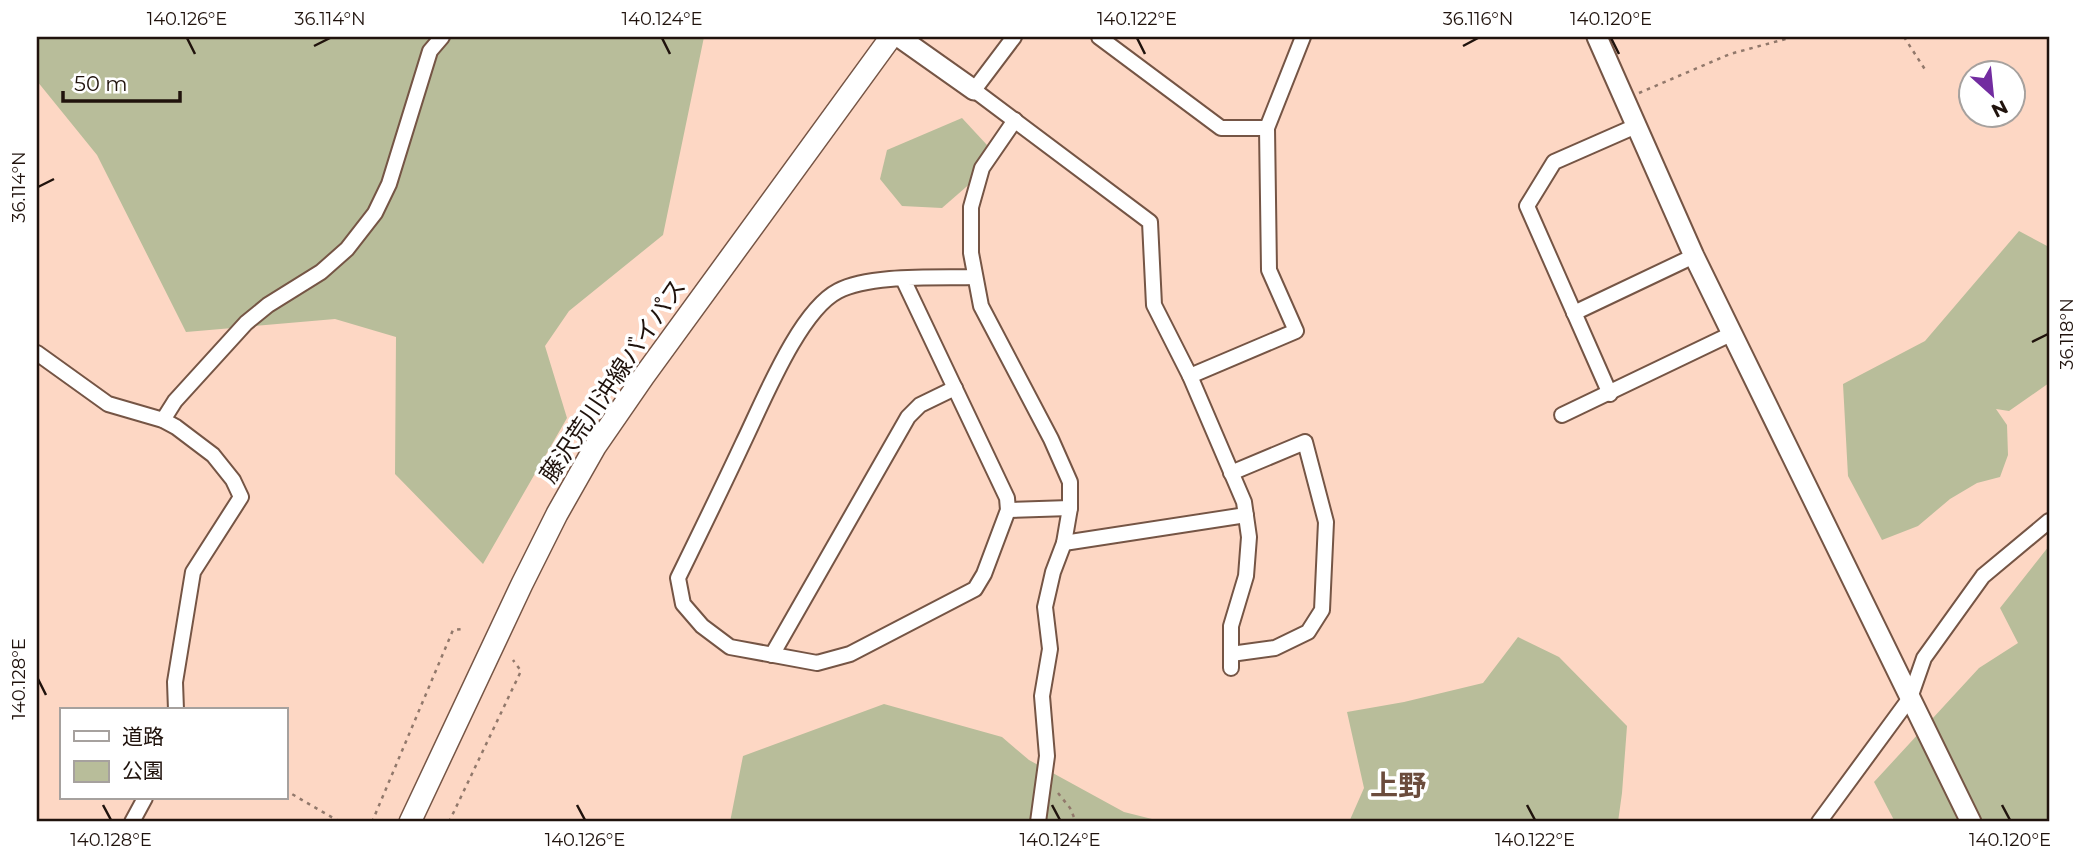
<svg xmlns="http://www.w3.org/2000/svg" width="2086" height="859" font-family="Montserrat,'Noto Sans JP',sans-serif">
<rect width="100%" height="100%" fill="#fdd7c4"/>
<g fill="#b8bd9a">
<polygon points="37,37 704,37 663,235 569,311 545,346 567,418 483,564 395,474 396,337 335,319 186,332 97,155 37,81"/>
<polygon points="962,118 987,145 973,181 942,208 902,206 880,179 887,150"/>
<polygon points="2019,231 2049,247 2049,383 2009,411 1996,409 2007,425 2008,455 2000,477 1977,483 1950,499 1918,526 1882,540 1848,476 1843,384 1925,341"/>
<polygon points="2049,546 2049,822 1895,822 1874,782 1979,668 2018,643 2000,608"/>
<polygon points="1518,637 1559,657 1627,726 1622,793 1618,822 1349,822 1364,788 1347,712 1404,702 1483,683"/>
<polygon points="884,704 1002,737 1029,760 1124,812 1164,822 730,822 743,756"/>
</g>
<g fill="none" stroke-linecap="round" stroke-linejoin="round">
<defs>
<g id="minor">
<polyline points="1014,37 974,90 1150,222 1154,305 1190,376 1244,502 1249,537 1246,576 1231,626 1231,668"/>
<polyline points="1099,37 1221,128 1267,128"/>
<polyline points="1015,120 982,168 971,207 971,253 981,306 1051,439 1070,482 1070,508 1064,543 1053,572 1045,607 1050,649 1042,696 1047,756 1038,822"/>
<path d="M903,279L1007,498L1008,510L984,574L975,589L850,654L817,663L730,647L702,626L683,604L678,578C700,533 722,488 743,443C763,402 799,311 838,291C870,274 938,278 975,277"/>
<polyline points="1574,313 1694,256"/>
<polyline points="37,353 108,404 163,420 176,427 213,455 233,480 241,497 193,572 175,682 176,710"/>
<polyline points="1190,376 1296,331 1269,270 1267,128 1303,37"/>
<polyline points="1610,394 1527,206 1554,162 1636,126"/>
<polyline points="1562,415 1731,334"/>
<polyline points="163,420 175,401 246,323 268,305 321,272 347,249 375,213 389,184 430,51 442,37"/>
<polyline points="1008,510 1070,508"/>
<polyline points="1064,543 1246,515"/>
<polyline points="1231,654 1275,648 1308,632 1322,610 1326,522 1305,442 1231,473"/>
<polyline points="772,655 908,417 920,405 955,388"/>
<polyline points="132,822 145,798"/>
<polyline points="1819,822 1910,698 1924,658 1983,576 2049,521"/>
</g>
<g id="tertiary">
<polyline points="899,37 974,90"/>
<polyline points="1597,37 1694,256 1971,822"/>
</g>
<polyline id="secondary" points="410,822 522,584 557,514 595,447 644,376 891,37"/>
</defs>
<use href="#minor" stroke="#755545" stroke-width="18"/>
<use href="#tertiary" stroke="#755545" stroke-width="23"/>
<use href="#secondary" stroke="#755545" stroke-width="24"/>
<g stroke="#91786b" stroke-width="2.5" stroke-dasharray="3.5 5" stroke-linecap="butt">
<polyline points="1904,37 1926,71"/>
<polyline points="1639,93 1730,54 1793,37"/>
<polyline points="285,790 340,822"/>
<polyline points="1058,793 1070,808 1076,822"/>
<polyline points="372,822 453,630 463,629"/>
<polyline points="449,822 521,671 513,660"/>
</g>
<use href="#minor" stroke="#fff" stroke-width="14"/>
<use href="#tertiary" stroke="#fff" stroke-width="19"/>
<use href="#secondary" stroke="#fff" stroke-width="21"/>
</g>
<path fill="none" stroke="#20130d" stroke-width="2.5" d="M187,38L195,54M662,38L670,54M1137,38L1145,54M1611,38L1619,54M314,46L330,38M1463,46L1478,38M38,187L54,179M2032,342L2048,334M38,679L46,695M103,805L111,820M577,805L585,820M1052,805L1060,820M1527,805L1535,820M2002,805L2010,820"/>
<g text-anchor="middle" stroke-width="7" stroke-linejoin="round" paint-order="stroke">
<g font-size="24" fill="#20130d" stroke="#fff">
<text transform="translate(613 381) rotate(-56)" y="8">藤沢荒川沖線バイパス</text>
</g>
<g font-size="28" font-weight="bold" fill="#6b4c3c" stroke="#fff">
<text x="1398" y="795">上野</text>
</g>
</g>
<rect width="2086" height="859" fill="none" stroke="#ffffff" stroke-width="77"/>
<rect x="60" y="708" width="228" height="91" fill="#ffffff" stroke="#a6a19e" stroke-width="2"/>
<rect x="74" y="731" width="35" height="10" fill="#ffffff" stroke="#a6a19e" stroke-width="2"/>
<text x="122" y="744" font-size="21" fill="#20130d">道路</text>
<rect x="74" y="761" width="35" height="21" fill="#b8bd9a" stroke="#a6a19e" stroke-width="2"/>
<text x="122" y="778" font-size="21" fill="#20130d">公園</text>
<g transform="translate(1992 94) rotate(153)"><circle r="33" fill="#ffffff" stroke="#a6a19e" stroke-width="2"/>
<path d="M0-5L12 26L0 18L-12 26Z" fill="#722ca0"/>
<text y="-10" font-size="19" font-weight="bold" text-anchor="middle" fill="#20130d">N</text>
</g>
<path d="M63 91v10h117v-10" fill="none" stroke="#20130d" stroke-width="3.5"/>
<text x="74" y="91" font-size="21" fill="#20130d" stroke="#ffffff" stroke-width="5" paint-order="stroke">50 m</text>
<rect x="38" y="38" width="2010" height="782" fill="none" stroke="#20130d" stroke-width="2.5"/>
<g font-size="18" text-anchor="middle" fill="#20130d">
<text x="187" y="25">140.126°E</text>
<text x="330" y="25">36.114°N</text>
<text x="662" y="25">140.124°E</text>
<text x="1137" y="25">140.122°E</text>
<text x="1478" y="25">36.116°N</text>
<text x="1611" y="25">140.120°E</text>
<text transform="translate(19 187) rotate(-90)" y="6">36.114°N</text>
<text transform="translate(2067 334) rotate(-90)" y="6">36.118°N</text>
<text transform="translate(19 679) rotate(-90)" y="6">140.128°E</text>
<text x="111" y="846">140.128°E</text>
<text x="585" y="846">140.126°E</text>
<text x="1060" y="846">140.124°E</text>
<text x="1535" y="846">140.122°E</text>
<text x="2010" y="846">140.120°E</text>
</g>
</svg>
